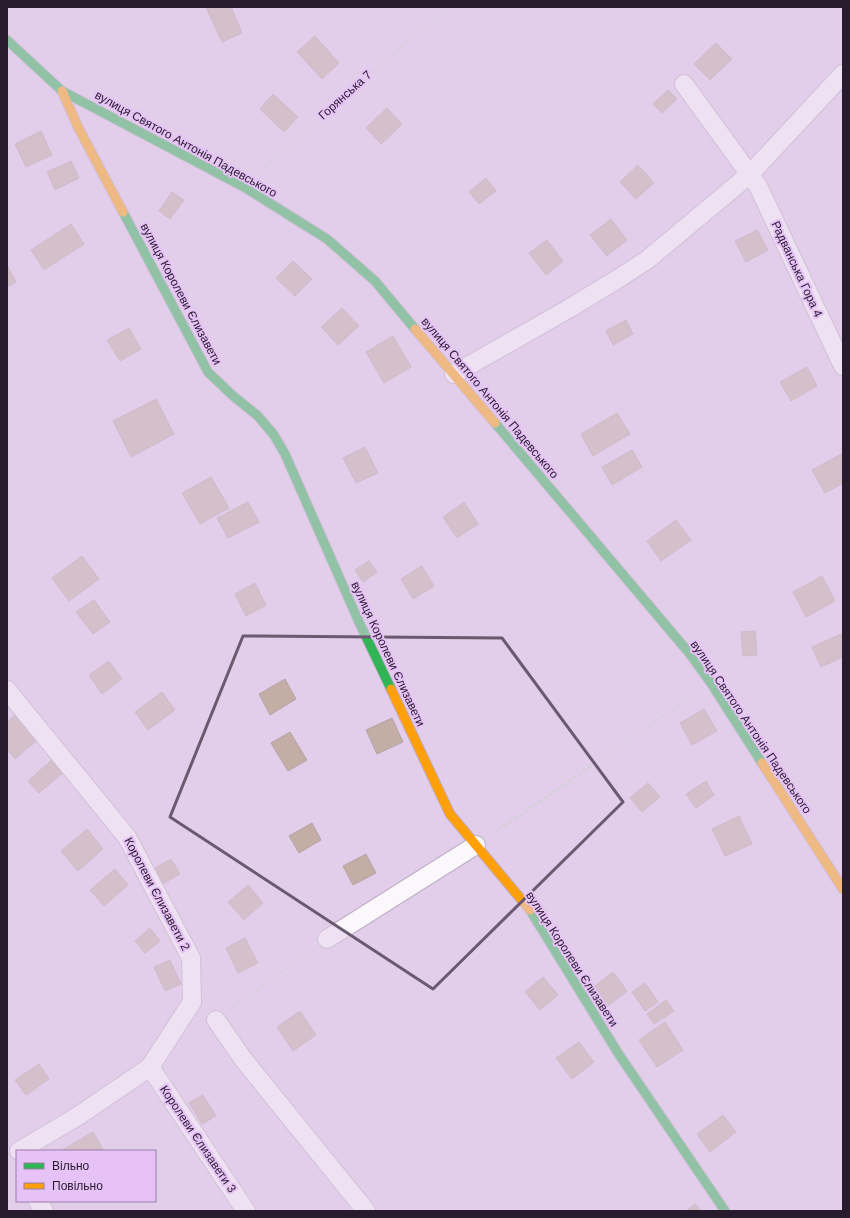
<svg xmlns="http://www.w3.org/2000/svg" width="850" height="1218" font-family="Arial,sans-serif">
<rect width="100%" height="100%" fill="#e2ceea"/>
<g fill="#c3ada5" stroke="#b4a4a7">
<polygon points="206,7 231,7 242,33 222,42"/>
<polygon points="315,36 339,63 322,79 297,52"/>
<polygon points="716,43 732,59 710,80 694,64"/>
<polygon points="668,90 677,99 662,113 653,104"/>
<polygon points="273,94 298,117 284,132 260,109"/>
<polygon points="387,108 402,124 381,144 366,128"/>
<polygon points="41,131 52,155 26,167 15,144"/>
<polygon points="71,161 79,178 55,190 47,172"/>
<polygon points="638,165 654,183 636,199 620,182"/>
<polygon points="486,178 496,191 479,204 469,192"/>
<polygon points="172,192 184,200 170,219 159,211"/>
<polygon points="611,219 627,240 607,256 590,235"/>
<polygon points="71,224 84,244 44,270 31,250"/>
<polygon points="757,230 768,250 746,262 735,241"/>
<polygon points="547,240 563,261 546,275 529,253"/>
<polygon points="293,261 312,279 295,296 276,278"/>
<polygon points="7,265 16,282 7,287"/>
<polygon points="342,308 359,326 338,345 321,327"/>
<polygon points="626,320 633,334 613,345 606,331"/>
<polygon points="129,328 141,349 120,361 107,340"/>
<polygon points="393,336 411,367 384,383 366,352"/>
<polygon points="807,367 817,386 791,401 780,382"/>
<polygon points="156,399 174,434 131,457 113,421"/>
<polygon points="617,413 630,434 593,456 581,434"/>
<polygon points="365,447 378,473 356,483 343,458"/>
<polygon points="632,450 642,467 612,485 602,467"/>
<polygon points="843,453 843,483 825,493 812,470"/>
<polygon points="211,477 229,508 200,524 182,493"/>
<polygon points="248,502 259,522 228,538 217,518"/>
<polygon points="464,502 478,524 457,538 443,517"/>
<polygon points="676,520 691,540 661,561 647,541"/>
<polygon points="82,556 99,579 69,601 52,578"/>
<polygon points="369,561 377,572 363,582 355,570"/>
<polygon points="422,566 434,586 413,599 401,579"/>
<polygon points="822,576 835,601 806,617 793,592"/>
<polygon points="255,583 266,605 246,616 235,594"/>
<polygon points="94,600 110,622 93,634 76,612"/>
<polygon points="755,631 757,655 743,656 741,632"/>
<polygon points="841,634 843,638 843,657 821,667 812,647"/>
<polygon points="109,661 122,679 102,694 89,675"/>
<polygon points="285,679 296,699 270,715 259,694"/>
<polygon points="162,692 175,710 148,730 135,712"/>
<polygon points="704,709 717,731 692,745 680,723"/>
<polygon points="15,715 37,740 15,759 7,750 7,722"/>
<polygon points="392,718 403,742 377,754 366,730"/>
<polygon points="290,732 307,760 288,771 271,743"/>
<polygon points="54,758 65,771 39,793 28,781"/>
<polygon points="706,781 714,795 696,808 686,794"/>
<polygon points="648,783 660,797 642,812 630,798"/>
<polygon points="739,816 752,844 725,856 712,829"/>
<polygon points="312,823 321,840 299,853 289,836"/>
<polygon points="87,829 103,849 78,871 61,851"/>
<polygon points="366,854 376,873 353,885 343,866"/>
<polygon points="171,859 180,874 159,886 150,871"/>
<polygon points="115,869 128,885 104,906 90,890"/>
<polygon points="248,885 263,903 244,920 228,902"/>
<polygon points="150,928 160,941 145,953 135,941"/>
<polygon points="245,938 258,963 238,973 226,948"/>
<polygon points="170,960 181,984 165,991 154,967"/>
<polygon points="613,972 627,991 605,1008 591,989"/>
<polygon points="543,977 558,995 540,1010 525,992"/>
<polygon points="645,983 658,1002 645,1011 632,992"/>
<polygon points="666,1000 674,1011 654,1024 647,1014"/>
<polygon points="300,1011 316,1035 293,1051 277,1027"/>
<polygon points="665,1022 683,1050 657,1067 639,1040"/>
<polygon points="579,1042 594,1062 572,1079 556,1058"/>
<polygon points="39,1064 49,1079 26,1095 15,1080"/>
<polygon points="203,1095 216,1116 202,1124 189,1103"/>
<polygon points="723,1115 736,1132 710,1152 697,1134"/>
<polygon points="93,1132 104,1151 63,1151 62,1150"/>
<polygon points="695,1204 701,1211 686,1211"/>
</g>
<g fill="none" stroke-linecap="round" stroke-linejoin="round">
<defs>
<g id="street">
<polyline points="684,84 758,186 843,366"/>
<polyline points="454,374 570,308 616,280 647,260 750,174 843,74"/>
<polyline points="7,690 127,837 191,958 192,1002 150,1067 78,1116 19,1151"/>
<polyline points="327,939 476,845"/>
<polyline points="216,1020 243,1059 366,1211"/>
<polyline points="150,1067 246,1211"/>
<polyline points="38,1201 44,1211"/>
</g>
<g id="fast">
<polyline points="7,40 62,91 244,187 327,239 375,281 415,329"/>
<polyline points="123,212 208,372 232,395 258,416 274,435 285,454 359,622 391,689"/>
<polyline points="495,423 690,654 711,683 762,763"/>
<polyline points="530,910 618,1053 725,1211"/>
</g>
<g id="slow">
<polyline points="62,91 79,129 123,212"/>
<polyline points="415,329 495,423"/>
<polyline points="391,689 450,814 530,910"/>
<polyline points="762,763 843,889"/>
</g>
</defs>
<use href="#street" stroke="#bdaec4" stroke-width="20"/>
<use href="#fast" stroke="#bdaec4" stroke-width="11"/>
<use href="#slow" stroke="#bdaec4" stroke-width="11"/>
<g stroke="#d5cfd7" stroke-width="2.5" stroke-dasharray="4 2" stroke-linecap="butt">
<polyline points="261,171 355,85 450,7"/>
<polyline points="494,833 692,696"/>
<polyline points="232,1008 311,951"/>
</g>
<use href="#street" stroke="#fbf8fc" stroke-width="18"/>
<use href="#fast" stroke="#30b455" stroke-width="9"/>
<use href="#slow" stroke="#ff9f0a" stroke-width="9"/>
</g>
<path d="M0 0H850V1218H0ZM243,636L502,638L623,802L433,989L170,817Z" fill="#e2ceea" fill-opacity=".55" fill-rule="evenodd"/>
<path fill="none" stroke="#695a70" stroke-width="3" stroke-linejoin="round" d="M243,636L502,638L623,802L433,989L170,817Z"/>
<g text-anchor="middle" stroke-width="4" stroke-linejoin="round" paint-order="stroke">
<g font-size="12" fill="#281b2e" stroke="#e6c2f6">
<text transform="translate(345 95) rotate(-42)" y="4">Горянська 7</text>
<text transform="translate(186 144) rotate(29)" y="4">вулиця Святого Антонія Падевського</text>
<text transform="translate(797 269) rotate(65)" y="4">Радванська Гора 4</text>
<text transform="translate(181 294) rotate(62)" y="4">вулиця Королеви Єлизавети</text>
<text transform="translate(490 398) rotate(50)" y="4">вулиця Святого Антонія Падевського</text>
<text transform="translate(388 654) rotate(65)" y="4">вулиця Королеви Єлизавети</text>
<text transform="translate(751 727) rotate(56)" y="4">вулиця Святого Антонія Падевського</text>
<text transform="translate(157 894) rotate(62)" y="4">Королеви Єлизавети 2</text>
<text transform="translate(572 959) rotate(57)" y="4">вулиця Королеви Єлизавети</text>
<text transform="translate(198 1139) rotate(56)" y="4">Королеви Єлизавети 3</text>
</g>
</g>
<rect width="850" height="1218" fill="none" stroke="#281b2e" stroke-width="16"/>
<rect x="16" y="1150" width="140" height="52" fill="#e6c2f6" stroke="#9a7fa6"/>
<rect x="24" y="1163" width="20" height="6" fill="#30b455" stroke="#9a7fa6"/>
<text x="52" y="1170" font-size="12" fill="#281b2e">Вільно</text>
<rect x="24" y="1183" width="20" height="6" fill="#ff9f0a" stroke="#9a7fa6"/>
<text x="52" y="1190" font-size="12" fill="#281b2e">Повільно</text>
</svg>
